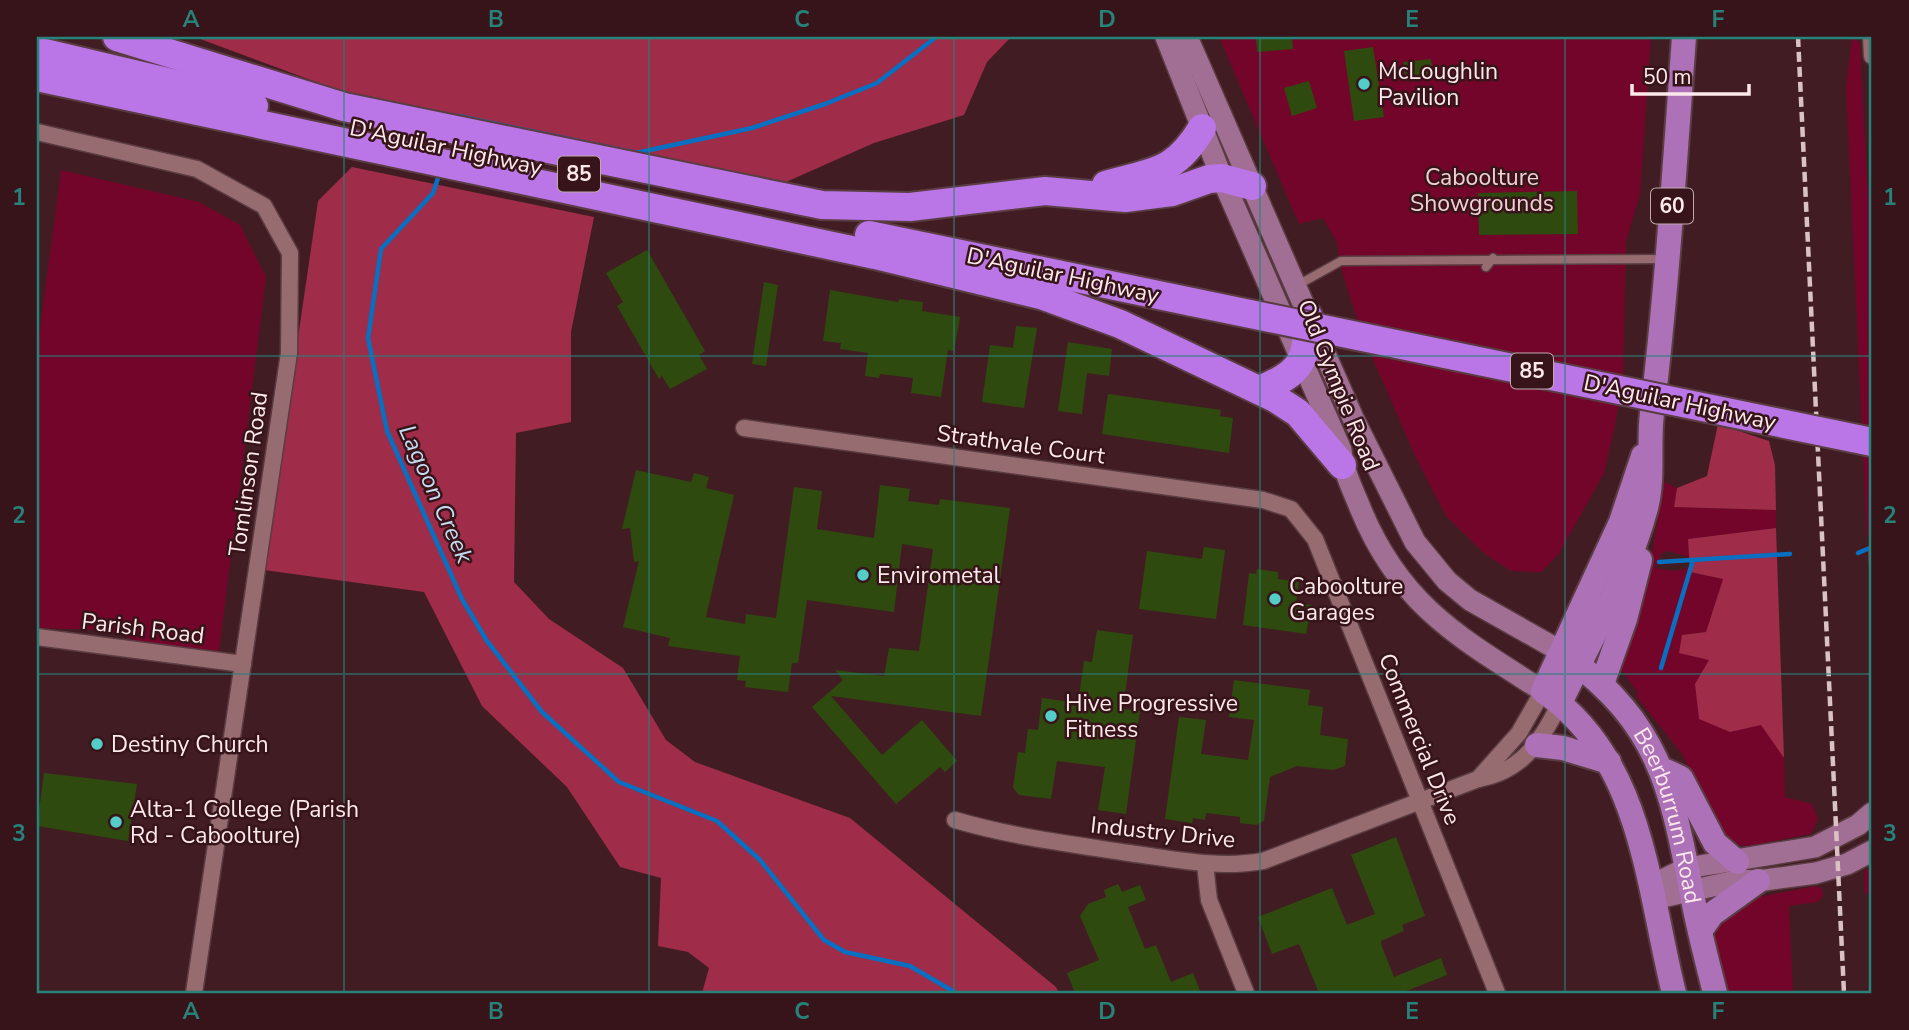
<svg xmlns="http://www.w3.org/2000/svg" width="1909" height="1030" font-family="'Nunito Sans',sans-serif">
<rect width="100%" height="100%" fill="#411d23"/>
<g fill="#74052a">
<polygon points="1219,37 1651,37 1640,194 1626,241 1623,378 1614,430 1604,473 1558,555 1541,572 1511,571 1485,554 1446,516 1416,458 1361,332 1341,268 1337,243 1323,218 1299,224"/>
<polygon points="1852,37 1860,43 1867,182 1872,224 1872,535 1867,537 1846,87"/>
<polygon points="61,170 199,202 240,225 266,277 219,651 144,643 106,630 37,628 37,352"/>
<polygon points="1664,482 1677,488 1674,507 1776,510 1776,528 1688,539 1689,557 1668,551 1662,553 1655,568 1673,571 1689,568 1690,572 1723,579 1706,632 1682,635 1709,660 1730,732 1761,724 1784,758 1785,797 1812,804 1818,819 1811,834 1748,846 1739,845 1723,837 1682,754 1637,697 1637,691 1622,671 1628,633 1652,553"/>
<polygon points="1872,867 1872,894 1865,894 1864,871"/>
<polygon points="1815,886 1822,888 1823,896 1817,902 1789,906 1793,993 1727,993 1714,941 1719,923 1758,897"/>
</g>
<g fill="#9f2c48">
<polygon points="195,37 1011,37 987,62 964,115 874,143 786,182 367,101"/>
<polygon points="352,167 594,217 571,332 571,422 516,433 514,582 549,619 623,668 666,740 695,762 850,818 1056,987 1059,993 702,993 709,968 688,952 658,946 661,878 620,867 567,787 482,706 424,592 264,570 318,201"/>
<polygon points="1718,424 1769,441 1775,465 1776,510 1674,507 1677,488 1707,476"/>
<polygon points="1776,528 1784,758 1761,725 1730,732 1699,719 1695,684 1709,660 1679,653 1682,635 1706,632 1723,579 1690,572 1688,539"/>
<polygon points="1872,547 1872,632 1868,548"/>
</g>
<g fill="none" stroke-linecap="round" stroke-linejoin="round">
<g stroke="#096fc1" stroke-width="4.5">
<polyline points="456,121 458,116 636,153 752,128 825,104 877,83 936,37"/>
<polyline points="440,172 433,193 381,249 368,338 387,431 462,599 487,641 542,712 619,782 717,821 760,860 824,940 845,952 910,966 956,993"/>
<polyline points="1858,553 1872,547"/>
<polyline points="1659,562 1790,554"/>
<polyline points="1661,668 1693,560"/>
</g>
</g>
<g fill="#2f4a0e">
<polygon points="1256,37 1292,37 1293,49 1257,52"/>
<polygon points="1373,47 1384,117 1354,121 1344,51"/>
<polygon points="1431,59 1433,75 1405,78 1403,62"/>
<polygon points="1309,81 1317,108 1292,116 1284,88"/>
<polygon points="1577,191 1578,234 1479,235 1478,193"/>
<polygon points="647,250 705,351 699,355 707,369 670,389 662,376 659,379 617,306 623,302 606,273"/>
<polygon points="764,282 778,285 766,366 752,364"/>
<polygon points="830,290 898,302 899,299 923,302 922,311 960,317 954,351 948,350 941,397 911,393 913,378 880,374 879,378 865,376 868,353 840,349 841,343 823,341"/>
<polygon points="1016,326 1037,328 1024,408 982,402 990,345 1013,348"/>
<polygon points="1068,342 1112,349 1109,376 1087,373 1082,414 1058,411"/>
<polygon points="1108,394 1221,410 1220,416 1233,418 1229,453 1102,434"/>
<polygon points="636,470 691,482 694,473 709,477 706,488 734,495 706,617 745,624 746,614 776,618 794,487 822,491 817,529 874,538 880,485 910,489 908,501 939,505 940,499 1010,508 981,716 831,696 882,755 922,720 957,761 945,772 940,767 896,804 812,707 843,680 835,670 884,676 889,648 919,651 933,549 902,544 894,612 807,600 798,663 792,663 788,692 745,687 746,681 737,680 740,656 668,646 670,638 623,627 639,561 634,562 630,528 622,529"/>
<polygon points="1204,547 1225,550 1216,619 1139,609 1147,551 1202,559"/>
<polygon points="1257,569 1278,572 1278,579 1299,582 1296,603 1312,605 1306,634 1243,625 1249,573 1256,574"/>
<polygon points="1097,630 1133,635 1123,709 1140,711 1126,814 1098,810 1105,767 1057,761 1051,799 1019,795 1013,788 1018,752 1025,753 1028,729 1038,730 1042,698 1078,703 1084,661 1092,662"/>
<polygon points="1234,680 1310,690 1308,705 1323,707 1320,735 1348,739 1345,766 1333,770 1297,766 1270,777 1264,821 1256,825 1240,823 1240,817 1206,813 1205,820 1193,818 1192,823 1165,819 1179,717 1206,720 1201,754 1248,760 1254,720 1229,717"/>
<polygon points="44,773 137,784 128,841 37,826"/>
<polygon points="1396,837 1425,916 1402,925 1404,931 1381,941 1382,947 1394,977 1441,958 1447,975 1401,993 1319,993 1299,944 1272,954 1258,917 1332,888 1347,925 1375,914 1351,855"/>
<polygon points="1118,884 1122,892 1140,885 1146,900 1128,907 1145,949 1156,945 1171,982 1193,973 1201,993 1075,993 1067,973 1099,960 1080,916 1088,904 1106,897 1104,890"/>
</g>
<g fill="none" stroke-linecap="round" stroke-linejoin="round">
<defs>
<g id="lane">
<polyline points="1486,267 1493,258"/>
<polyline points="1296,286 1341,261 1665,259"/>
</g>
<g id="street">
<polyline points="1871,37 1872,56"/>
<polyline points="37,132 197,169 264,206 290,253 289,353 194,993"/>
<polyline points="744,428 1263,500 1291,509 1315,539 1497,993"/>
<polyline points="37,637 243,664"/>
<polyline points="1478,779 1519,733 1543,691"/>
<path d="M955,820C1013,837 1070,844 1129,853C1174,859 1218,869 1263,861L1478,779C1522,772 1542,740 1560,703"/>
<polyline points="1205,864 1209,900 1246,993"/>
</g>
<g id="secondary">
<path d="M1166,37L1222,178L1341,450C1343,471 1353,490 1361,510C1401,606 1460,638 1543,691"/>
<polyline points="1187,37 1353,418 1415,542 1447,581 1470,600 1562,652"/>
<polyline points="1650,886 1687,868 1815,847 1858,825 1872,813"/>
<polyline points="1653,899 1740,880 1758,881 1816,873 1847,864 1872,851"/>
</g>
<g id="primary">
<path d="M1643,456L1621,522L1543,691C1643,759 1647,886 1674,993"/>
<path id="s1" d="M1568,657C1660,725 1671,788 1692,894C1698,928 1707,960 1715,993"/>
<polyline points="1602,684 1625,619 1640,560"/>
<path d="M1560,703C1590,640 1628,576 1646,508C1654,477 1648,445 1652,413C1667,288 1675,162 1684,37"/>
<polyline points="1537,745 1563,748 1609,762"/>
<polyline points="1666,771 1681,778 1715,843 1737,862"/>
<polyline points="1700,931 1712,914 1758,881"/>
</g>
<g id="highway">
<polyline points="117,37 344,107 822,205 910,207 1045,191 1125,198 1172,192 1209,179 1222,178 1252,186"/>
<polyline points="37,51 202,90 254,106"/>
<polyline points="37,77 875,255 1044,296 1120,324 1275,398 1298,413 1342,465"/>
<path d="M1106,185C1152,171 1174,175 1202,128"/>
<polyline points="869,235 1192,302"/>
<path d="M1259,390C1302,373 1307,361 1308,316"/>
</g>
</defs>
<use href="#lane" stroke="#5a3c42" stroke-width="11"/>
<use href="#street" stroke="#5a3c42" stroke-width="19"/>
<use href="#secondary" stroke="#5a3c42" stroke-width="24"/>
<use href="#primary" stroke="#5a3c42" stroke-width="28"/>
<use href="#highway" stroke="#5a3c42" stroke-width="32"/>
<use href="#lane" stroke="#976c71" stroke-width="8"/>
<use href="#street" stroke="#976c71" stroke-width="16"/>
<use href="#secondary" stroke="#a26f94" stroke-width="21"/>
<use href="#primary" stroke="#ac71b7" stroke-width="24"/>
<use href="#highway" stroke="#ba75e6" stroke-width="28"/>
<polyline stroke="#d9c1c4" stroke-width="4.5" stroke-dasharray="10 5" stroke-linecap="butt" points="1798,37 1844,993"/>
<defs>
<polyline id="highway-bridge" points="1192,302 1872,442"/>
</defs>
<use href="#highway-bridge" stroke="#5a3c42" stroke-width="32" stroke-linecap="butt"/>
<use href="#highway-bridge" stroke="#ba75e6" stroke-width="28"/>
</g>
<path fill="none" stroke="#27827a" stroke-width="2" stroke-opacity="0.55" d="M344,37V993M649,37V993M954,37V993M1260,37V993M1565,37V993M37,356H1872M37,674H1872"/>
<g fill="#54cdc8" stroke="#36141a" stroke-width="2.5">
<circle cx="1364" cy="84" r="7"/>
<circle cx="863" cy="575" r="7"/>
<circle cx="1275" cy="599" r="7"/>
<circle cx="1051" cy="716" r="7"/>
<circle cx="97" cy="744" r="7"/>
<circle cx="116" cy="822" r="7"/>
</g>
<g text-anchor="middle" stroke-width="5" stroke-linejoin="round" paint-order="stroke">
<g fill="#36141a" stroke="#c1a9ac" stroke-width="2">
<rect x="558" y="156.5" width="42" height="35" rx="5"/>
<rect x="1651" y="188.5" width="42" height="35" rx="5"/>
<rect x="1511" y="353.5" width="42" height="35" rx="5"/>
</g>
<g font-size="21" font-weight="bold" fill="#fde9eb">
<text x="579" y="181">85</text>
<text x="1672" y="213">60</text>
<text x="1532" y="378">85</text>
</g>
<g font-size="23" fill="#fde9eb" stroke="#36141a" text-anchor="start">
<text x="1378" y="79">McLoughlin<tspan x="1378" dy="26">Pavilion</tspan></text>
<text x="877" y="583">Envirometal</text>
<text x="1289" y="594">Caboolture<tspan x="1289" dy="26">Garages</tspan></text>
<text x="1065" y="711">Hive Progressive<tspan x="1065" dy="26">Fitness</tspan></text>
<text x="111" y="752">Destiny Church</text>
<text x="130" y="817">Alta-1 College (Parish<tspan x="130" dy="26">Rd - Caboolture)</tspan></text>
</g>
<g font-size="23" fill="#fde9eb" stroke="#36141a">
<text transform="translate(446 147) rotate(12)" y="8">D'Aguilar Highway</text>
<text transform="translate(1063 275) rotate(12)" y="8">D'Aguilar Highway</text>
<text transform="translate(1339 385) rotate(68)" y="8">Old Gympie Road</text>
<text transform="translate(1680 402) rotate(12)" y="8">D'Aguilar Highway</text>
<text transform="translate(1021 444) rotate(8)" y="8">Strathvale Court</text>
<text transform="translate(248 474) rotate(-82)" y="8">Tomlinson Road</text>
<text transform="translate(143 628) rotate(7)" y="8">Parish Road</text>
<text transform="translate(1420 739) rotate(68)" y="8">Commercial Drive</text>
<text dy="8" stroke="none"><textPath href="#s1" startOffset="194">Beerburrum Road</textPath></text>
<text transform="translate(1163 832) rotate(6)" y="8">Industry Drive</text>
</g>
<g font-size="23" fill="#f1d0d4" stroke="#36141a">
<text x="1482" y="185">Caboolture<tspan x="1482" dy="26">Showgrounds</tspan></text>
</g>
<g font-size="24" font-style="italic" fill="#c8dbf0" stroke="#36141a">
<text transform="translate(436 494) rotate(66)" y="8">Lagoon Creek</text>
</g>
</g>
<rect width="1909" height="1030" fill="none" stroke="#36141a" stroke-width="77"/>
<path d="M1632 84v10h117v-10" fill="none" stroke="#fde9eb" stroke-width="3.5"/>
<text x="1643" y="84" font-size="21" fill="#fde9eb" stroke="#36141a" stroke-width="5" paint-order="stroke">50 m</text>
<rect x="38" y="38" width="1832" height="954" fill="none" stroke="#27827a" stroke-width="2.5"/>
<g font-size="23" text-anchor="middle" font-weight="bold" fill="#27827a">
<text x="191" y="27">A</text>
<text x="496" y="27">B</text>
<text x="802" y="27">C</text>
<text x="1107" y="27">D</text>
<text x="1412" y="27">E</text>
<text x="1718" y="27">F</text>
<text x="19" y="205">1</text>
<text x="1890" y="205">1</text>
<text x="19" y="523">2</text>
<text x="1890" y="523">2</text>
<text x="19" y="841">3</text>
<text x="1890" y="841">3</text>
<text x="191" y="1019">A</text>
<text x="496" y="1019">B</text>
<text x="802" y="1019">C</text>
<text x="1107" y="1019">D</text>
<text x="1412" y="1019">E</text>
<text x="1718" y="1019">F</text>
</g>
</svg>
